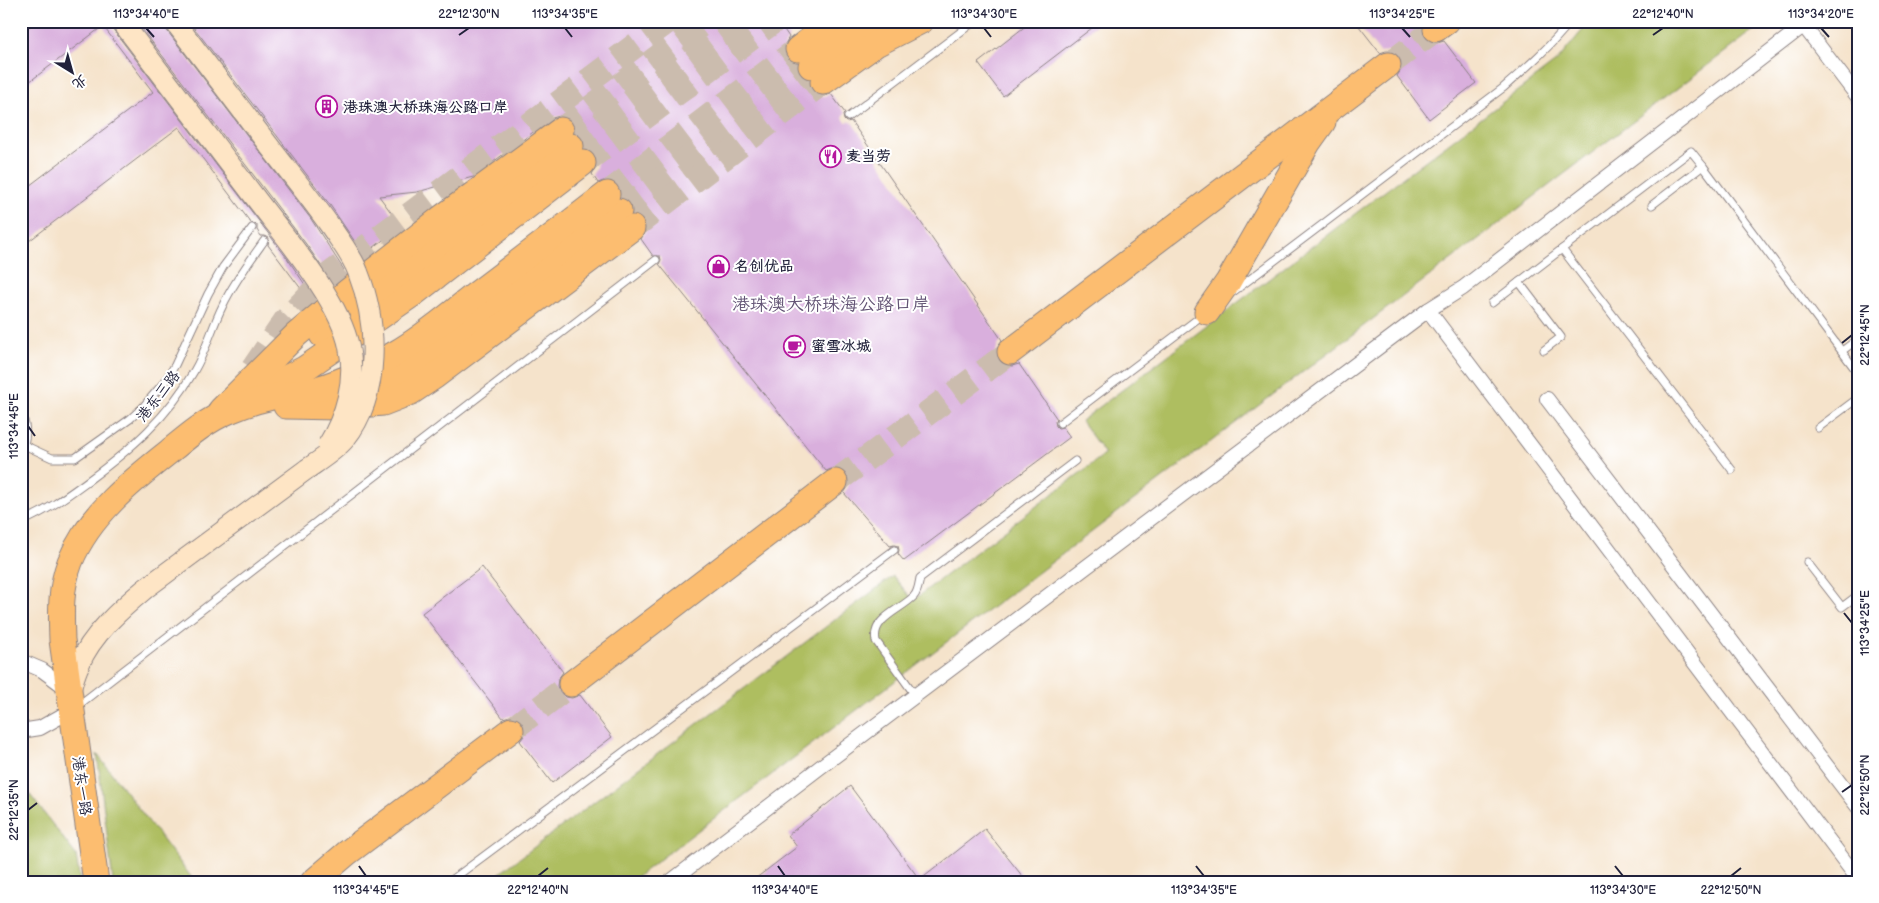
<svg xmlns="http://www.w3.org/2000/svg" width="1879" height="903" font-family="'Balsamiq Sans','LXGW WenKai TC',sans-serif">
<rect width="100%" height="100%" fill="#fff"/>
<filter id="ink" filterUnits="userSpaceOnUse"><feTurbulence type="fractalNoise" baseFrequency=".02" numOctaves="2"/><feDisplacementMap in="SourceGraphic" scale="10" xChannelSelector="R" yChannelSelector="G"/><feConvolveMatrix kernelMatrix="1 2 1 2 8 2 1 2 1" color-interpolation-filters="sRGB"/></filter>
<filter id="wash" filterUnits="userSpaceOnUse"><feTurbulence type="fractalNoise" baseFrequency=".0096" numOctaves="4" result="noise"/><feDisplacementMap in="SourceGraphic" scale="20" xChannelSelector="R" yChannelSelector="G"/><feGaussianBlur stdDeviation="1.12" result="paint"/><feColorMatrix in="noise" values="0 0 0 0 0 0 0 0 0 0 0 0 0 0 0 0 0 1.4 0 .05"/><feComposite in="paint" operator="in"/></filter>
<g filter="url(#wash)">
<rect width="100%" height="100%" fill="#f5e3cb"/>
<g fill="#aebe61" stroke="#68704e">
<polygon points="1590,21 1766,21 630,882 488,882 893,576 913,600 1105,454 1081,421 1557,61"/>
<polygon points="97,754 195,882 113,882"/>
<polygon points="21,783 76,855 80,882 21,882"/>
</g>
<g id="blocks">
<g fill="#d9afdd">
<polygon points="37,21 109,21 112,28 287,258 312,295 308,298 268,245 269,238 265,236 261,236 257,230 257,225 251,223 179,127 21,247 21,192 153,92 103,26 21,88 21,33"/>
<polygon points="136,21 162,21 165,28 311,219 344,270 331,280 306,244"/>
<polygon points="189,21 778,21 789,37 785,44 784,51 786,57 792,62 797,63 797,68 799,74 805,79 809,80 811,90 817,95 824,96 831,94 845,113 843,115 844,120 846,122 851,121 1002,340 997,347 996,353 998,360 1005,365 1012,366 1019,364 1057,419 1055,421 1056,426 1058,428 1063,427 1070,437 904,561 898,554 899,550 898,546 894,545 890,546 844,493 848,487 849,481 846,473 840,469 834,468 826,471 659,264 661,260 660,256 653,256 641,239 645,233 646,226 644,220 638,215 633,214 633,209 631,203 625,198 621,197 621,192 618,185 612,181 606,180 598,183 592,174 596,168 597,161 595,155 589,150 585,149 585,144 583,138 575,132 573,122 567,117 560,116 552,118 473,177 417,192 379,196 401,226 364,255 330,205"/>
<polygon points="1032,21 1101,21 1003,96 978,63"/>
<polygon points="1355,21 1424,21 1422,30 1425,38 1431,42 1437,43 1444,41 1476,83 1429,119 1397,76 1401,70 1402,64 1400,57 1393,52 1386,51 1380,53"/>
<polygon points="482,567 563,672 558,679 557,686 560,693 566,697 572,698 580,695 612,737 552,783 520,741 524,736 525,729 522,721 517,717 510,716 503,718 422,613"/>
<polygon points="850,786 920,880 985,829 1027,882 751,882 797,847 788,835"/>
</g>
</g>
</g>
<g filter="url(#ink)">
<use href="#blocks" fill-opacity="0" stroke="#8c8283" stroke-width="1"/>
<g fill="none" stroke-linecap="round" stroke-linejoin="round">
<g stroke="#cbbcae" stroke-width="25" stroke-dasharray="25 12" stroke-linecap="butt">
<polyline points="1388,65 1436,29"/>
<polyline points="561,130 706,21"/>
<polyline points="571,146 740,21"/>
<polyline points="583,163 774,21"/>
<polyline points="607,194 798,49"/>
<polyline points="619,211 811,66"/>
<polyline points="632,228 823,82"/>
<polyline points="253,369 286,320 329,275 668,21"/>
<polyline points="835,482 1010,352"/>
<polyline points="511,730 571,684"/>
</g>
<defs>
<g id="lane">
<polyline points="848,117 975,21"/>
<polyline points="1703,166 1691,151 1562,249 1732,470"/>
<polyline points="1652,205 1703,166 1858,373"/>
<path d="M1233,292L1503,88C1527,67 1551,46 1571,21"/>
<polyline points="1492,303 1519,282"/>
<polyline points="1544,350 1561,337 1519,282 1562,249"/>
<polyline points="1842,351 1858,339"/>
<path d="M21,413C28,427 27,439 21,452"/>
<polyline points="1060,423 1204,314"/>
<polyline points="1818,428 1858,398"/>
<polyline points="24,445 52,458 75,458 130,419 143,407 166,380 175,365 208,294 223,267 252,228"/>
<path d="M21,522C47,511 67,496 89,480C131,449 168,417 194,371C206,351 212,327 223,305C234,282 249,262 264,241"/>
<polyline points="1807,562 1842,607 1858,595"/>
<path d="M915,695L876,641C871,618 901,610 914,596C918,592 919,583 920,578L1075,461"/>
<polyline points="76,707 656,260"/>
<polyline points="449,882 894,550"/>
</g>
<g id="street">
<polyline points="1800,21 1858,97"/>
<polyline points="1428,310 1858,879"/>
<polyline points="1547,399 1858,807"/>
<polyline points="21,661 42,670 69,690"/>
<polyline points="21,731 40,728 72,710"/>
<polyline points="670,882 819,768 1428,310 1463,288 1803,26"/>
</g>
<path id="secondary" d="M70,691C73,682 75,673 79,665C91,635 122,608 146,588L307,469"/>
<g id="highway">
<polyline points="1436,29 1447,21"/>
<polyline points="798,49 834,21"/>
<polyline points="811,66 853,35 875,21"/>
<polyline points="823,82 876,44 921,21"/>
<polyline points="1207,312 1228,282 1308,143 1323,122"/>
<polyline points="322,335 407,268 571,146"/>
<polyline points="1010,352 1388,65"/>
<polyline points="347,387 385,381 407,370 619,211"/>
<polyline points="258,392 304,369 413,294 583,163"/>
<polyline points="286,406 336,407 383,403 411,392 435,376 632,228"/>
<polyline points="221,410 296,335 347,292 440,219 561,130"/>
<polyline points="571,684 835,482"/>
<path d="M96,882L62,640C61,613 60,588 70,562C89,515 132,481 170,451C188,436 207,420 229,411C243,405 258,400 272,397C288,393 305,393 320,388C347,380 372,367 396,353C424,337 449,315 475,295C519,262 563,228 607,194"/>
<polyline points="313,882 347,853 511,730"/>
</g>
</defs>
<use href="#lane" stroke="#8c8283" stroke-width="9"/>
<use href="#street" stroke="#8c8283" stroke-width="16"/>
<use href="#secondary" stroke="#8c8283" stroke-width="22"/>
<use href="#highway" stroke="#8c8283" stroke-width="27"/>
<use href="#lane" stroke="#fff" stroke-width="7"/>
<use href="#street" stroke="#fff" stroke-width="14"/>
<use href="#secondary" stroke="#fee5c5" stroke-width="20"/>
<use href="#highway" stroke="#fcbd6f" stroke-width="25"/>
<defs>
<g id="secondary-bridge">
<path d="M121,21C166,81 212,140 257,200C286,238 340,301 349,347C356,380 346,416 328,445"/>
<path d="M174,21C207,64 240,108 273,151C294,178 316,205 335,233C343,245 353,258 358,272C378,323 381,394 345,439C335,451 320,460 307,469"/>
</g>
</defs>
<use href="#secondary-bridge" stroke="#8c8283" stroke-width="22" stroke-linecap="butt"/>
<use href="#secondary-bridge" stroke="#fee5c5" stroke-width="20"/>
</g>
</g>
<path fill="none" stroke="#22223b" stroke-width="2" d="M146,28L154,37M565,28L572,37M984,28L991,37M1402,28L1410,37M1821,28L1829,37M459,35L469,28M1653,35L1663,28M1842,343L1852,335M28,426L35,436M1844,613L1852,623M1842,792L1852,785M28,810L37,803M359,866L366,876M778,866L785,876M1196,866L1204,876M1615,866L1623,876M538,876L548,868M1731,876L1741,868"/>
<defs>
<symbol id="building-ring" viewBox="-11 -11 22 22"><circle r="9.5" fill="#fff" stroke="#b5179e" stroke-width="1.5"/><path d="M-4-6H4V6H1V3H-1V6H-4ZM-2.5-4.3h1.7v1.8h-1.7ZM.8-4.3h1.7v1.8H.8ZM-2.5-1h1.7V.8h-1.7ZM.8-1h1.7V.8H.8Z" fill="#b5179e"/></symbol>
<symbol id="restaurant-ring" viewBox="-11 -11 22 22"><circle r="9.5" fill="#fff" stroke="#b5179e" stroke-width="1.5"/><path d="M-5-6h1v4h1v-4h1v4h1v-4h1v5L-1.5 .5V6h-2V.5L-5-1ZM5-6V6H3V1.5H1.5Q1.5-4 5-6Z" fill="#b5179e"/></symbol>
<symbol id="shop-ring" viewBox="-11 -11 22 22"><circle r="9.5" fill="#fff" stroke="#b5179e" stroke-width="1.5"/><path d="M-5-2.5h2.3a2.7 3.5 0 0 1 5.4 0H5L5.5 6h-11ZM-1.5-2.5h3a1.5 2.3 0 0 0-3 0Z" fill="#b5179e"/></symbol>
<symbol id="cafe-ring" viewBox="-11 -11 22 22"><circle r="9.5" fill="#fff" stroke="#b5179e" stroke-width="1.5"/><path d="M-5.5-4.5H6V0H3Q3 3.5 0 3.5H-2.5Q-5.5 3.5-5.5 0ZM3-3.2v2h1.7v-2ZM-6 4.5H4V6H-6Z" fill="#b5179e"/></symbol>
</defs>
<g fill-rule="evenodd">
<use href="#building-ring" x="314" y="94" width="25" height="25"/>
<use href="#restaurant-ring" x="818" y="144" width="25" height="25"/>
<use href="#shop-ring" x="706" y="254" width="25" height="25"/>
<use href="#cafe-ring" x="782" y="334" width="25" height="25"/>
</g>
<g text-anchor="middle" stroke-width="4" stroke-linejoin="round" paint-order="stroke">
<g font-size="15" font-weight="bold" fill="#22223b" stroke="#fff" text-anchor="start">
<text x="343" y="112">港珠澳大桥珠海公路口岸</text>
<text x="846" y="161">麦当劳</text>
<text x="734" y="271">名创优品</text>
<text x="811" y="351">蜜雪冰城</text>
</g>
<g font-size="15" fill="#22223b" stroke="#fff">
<text transform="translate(158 396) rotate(-52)" y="5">港东三路</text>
<text transform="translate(82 786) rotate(82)" y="5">港东一路</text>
</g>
<g font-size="18" fill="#625374" stroke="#fff">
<text x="831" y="310">港珠澳大桥珠海公路口岸</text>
</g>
</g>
<rect width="1879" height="903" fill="none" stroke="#fff" stroke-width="55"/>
<g transform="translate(72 72) rotate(143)" stroke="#ffffff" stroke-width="4" paint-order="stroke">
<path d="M0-4L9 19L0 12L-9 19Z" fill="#22223b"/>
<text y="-8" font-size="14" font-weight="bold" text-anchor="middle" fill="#22223b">北</text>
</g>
<rect x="28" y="28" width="1824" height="848" fill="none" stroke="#22223b" stroke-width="2"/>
<g font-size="12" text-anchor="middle" fill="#22223b">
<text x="146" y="18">113°34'40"E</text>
<text x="469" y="18">22°12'30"N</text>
<text x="565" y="18">113°34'35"E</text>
<text x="984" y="18">113°34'30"E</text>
<text x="1402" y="18">113°34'25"E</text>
<text x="1663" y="18">22°12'40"N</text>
<text x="1821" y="18">113°34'20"E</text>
<text transform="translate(1865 335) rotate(-90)" y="4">22°12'45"N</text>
<text transform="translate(14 426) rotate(-90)" y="4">113°34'45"E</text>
<text transform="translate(1865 623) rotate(-90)" y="4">113°34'25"E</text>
<text transform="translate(1865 785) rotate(-90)" y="4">22°12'50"N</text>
<text transform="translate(14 810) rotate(-90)" y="4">22°12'35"N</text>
<text x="366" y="894">113°34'45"E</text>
<text x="538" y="894">22°12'40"N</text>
<text x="785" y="894">113°34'40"E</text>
<text x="1204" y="894">113°34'35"E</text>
<text x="1623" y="894">113°34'30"E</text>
<text x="1731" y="894">22°12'50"N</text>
</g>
</svg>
